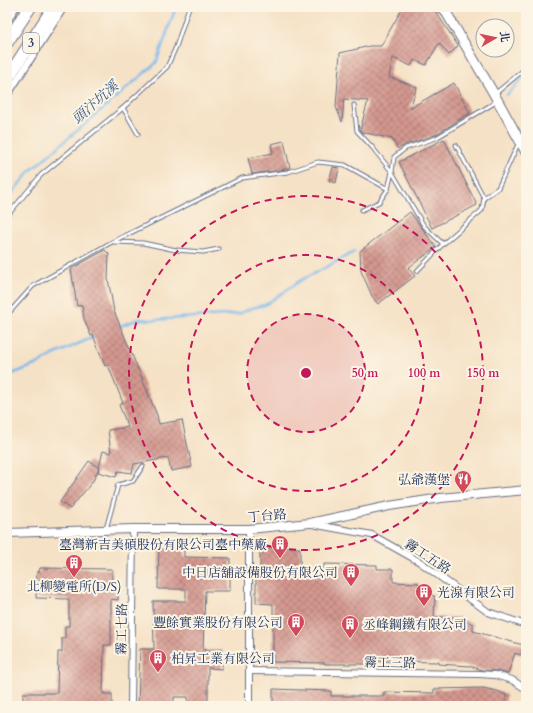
<svg xmlns="http://www.w3.org/2000/svg" width="533" height="713" font-family="Cardo,'Noto Serif TC',serif">
<defs>
<pattern id="building-cross-hatch" width="8" height="8" patternUnits="userSpaceOnUse"><rect width="8" height="8" fill="#d4988f"/><path d="M0 0l8 8M0 8l8-8" fill="none" stroke="#ab7c78"/></pattern>
</defs>
<rect width="100%" height="100%" fill="#fcf5e5"/>
<filter id="ink" filterUnits="userSpaceOnUse"><feTurbulence type="fractalNoise" baseFrequency=".025" numOctaves="2"/><feDisplacementMap in="SourceGraphic" scale="8" xChannelSelector="R" yChannelSelector="G"/><feConvolveMatrix kernelMatrix="1 2 1 2 8 2 1 2 1" color-interpolation-filters="sRGB"/></filter>
<filter id="wash" filterUnits="userSpaceOnUse"><feTurbulence type="fractalNoise" baseFrequency=".012" numOctaves="4" result="noise"/><feDisplacementMap in="SourceGraphic" scale="16" xChannelSelector="R" yChannelSelector="G"/><feGaussianBlur stdDeviation="0.9" result="paint"/><feColorMatrix in="noise" values="0 0 0 0 0 0 0 0 0 0 0 0 0 0 0 0 0 1.4 0 .05"/><feComposite in="paint" operator="in"/></filter>
<g filter="url(#wash)">
<rect width="100%" height="100%" fill="#f5e1c5"/>
<g fill="none" stroke-linecap="round" stroke-linejoin="round">
<g stroke="#75b8eb" stroke-width="2.5">
<polyline points="507,95 522,79 526,76"/>
<polyline points="7,199 30,171 156,63 176,7"/>
<polyline points="117,327 139,319 152,320 238,314 252,308 265,305 301,280 317,272 354,252"/>
<polyline points="7,376 40,363 53,355 96,336"/>
</g>
</g>
<g id="blocks">
<g fill="url(#building-cross-hatch)">
<polygon points="403,7 437,7 438,10 436,12 458,46 449,55 439,43 426,65 414,60 411,66 393,58 389,77 417,87 410,108 454,83 470,113 435,135 405,145 398,149 392,139 362,132 360,130 368,101 344,99 342,122 336,107 340,53 370,46 381,46"/>
<polygon points="444,139 477,205 432,228 399,162"/>
<polygon points="284,141 290,168 275,171 252,174 248,158 273,153 271,144"/>
<polygon points="333,167 339,168 336,183 329,181"/>
<polygon points="410,212 436,247 408,268 415,276 378,304 372,296 361,271 360,251"/>
<polygon points="105,250 109,254 108,279 114,311 157,415 159,424 182,420 192,467 171,471 168,458 134,464 132,473 118,471 116,477 98,472 103,451 111,453 108,430 128,427 119,405 123,403 108,365 105,366 93,335 91,336 84,319 82,305 77,306 71,269"/>
<polygon points="89,461 99,468 93,481 70,509 60,502"/>
<polygon points="159,544 184,544 184,557 230,558 230,591 205,591 203,650 222,650 222,669 208,668 208,706 188,706 188,697 174,697 174,706 138,706 140,649 154,649 153,601 186,601 186,589 158,589"/>
<polygon points="260,547 300,548 300,576 324,576 324,564 377,565 377,569 393,569 393,582 419,583 418,587 424,587 424,595 431,594 435,597 434,617 458,617 473,624 473,631 523,645 521,655 515,653 508,674 496,671 482,670 470,666 438,664 439,662 374,661 374,664 325,664 325,663 273,662 273,604 256,603 256,575 260,575"/>
<polygon points="40,568 112,569 112,584 118,584 118,600 111,599 111,645 104,645 103,694 112,694 112,706 23,706 23,693 57,693 58,652 62,652 62,638 65,638 65,626 69,626 69,599 36,598 37,572 39,572"/>
<polygon points="483,688 497,691 506,695 506,706 273,706 273,689 331,691 331,696 384,696 384,692 434,693 434,689"/>
</g>
</g>
</g>
<g filter="url(#ink)">
<use href="#blocks" fill-opacity="0" stroke="#676d82" stroke-width="1"/>
<g fill="none" stroke-linecap="round" stroke-linejoin="round">
<defs>
<g id="service">
<polyline points="496,93 526,68"/>
<polyline points="354,105 357,131 372,147 392,172 424,226 443,244"/>
<polyline points="123,108 138,134"/>
<polyline points="484,198 498,188 519,142"/>
<polyline points="362,210 379,202 388,189"/>
<polyline points="7,216 41,175 123,108 167,67 176,47 189,7"/>
<polyline points="114,242 143,243 176,250 203,252 219,249"/>
<polyline points="417,271 443,244 482,210 484,198 456,145"/>
<polyline points="7,315 33,286 112,242 242,178 288,172 318,162 345,165 388,189 392,172 394,157 406,148 436,138 496,102"/>
<polyline points="106,529 118,485 133,481 143,466"/>
</g>
<g id="minor">
<polyline points="7,21 16,7"/>
<polyline points="7,96 64,7"/>
<polyline points="312,524 372,535 420,562 488,612 526,625"/>
<polyline points="250,671 479,674 495,675 512,680 526,689"/>
<polyline points="131,706 133,529"/>
<polyline points="249,706 249,529"/>
</g>
<polyline id="tertiary" points="7,533 133,529 249,529 310,523 389,506 441,498 526,490"/>
<polyline id="secondary" points="443,7 494,94 526,152"/>
<g id="motorway">
<polyline points="7,42 30,7"/>
<polyline points="7,79 54,7"/>
</g>
</defs>
<use href="#service" stroke="#676d82" stroke-width="5"/>
<use href="#minor" stroke="#676d82" stroke-width="8"/>
<use href="#tertiary" stroke="#676d82" stroke-width="10"/>
<use href="#secondary" stroke="#676d82" stroke-width="11"/>
<use href="#motorway" stroke="#676d82" stroke-width="14"/>
<use href="#service" stroke="#fff" stroke-width="3"/>
<use href="#minor" stroke="#fff" stroke-width="6"/>
<use href="#tertiary" stroke="#fff" stroke-width="8"/>
<use href="#secondary" stroke="#fff" stroke-width="9"/>
<use href="#motorway" stroke="#fff" stroke-width="12"/>
</g>
</g>
<circle cx="306" cy="373" r="59" fill="#c2185b" fill-opacity=".12"/>
<g fill="none" stroke="#c2185b" stroke-width="2" stroke-dasharray="7 5">
<circle cx="306" cy="373" r="59"/>
<circle cx="306" cy="373" r="118"/>
<circle cx="306" cy="373" r="177"/>
</g>
<defs>
<symbol id="restaurant-pin" viewBox="-11 -11 22 30"><path d="M0 17L-7.5 6A9.5 9.5 0 1 1 7.5 6Z" fill="#d1495b" stroke="#fcf5e5"/><path d="M-5-6h1v4h1v-4h1v4h1v-4h1v5L-1.5 .5V6h-2V.5L-5-1ZM5-6V6H3V1.5H1.5Q1.5-4 5-6Z" fill="#fff"/></symbol>
<symbol id="building-pin" viewBox="-11 -11 22 30"><path d="M0 17L-7.5 6A9.5 9.5 0 1 1 7.5 6Z" fill="#d1495b" stroke="#fcf5e5"/><path d="M-4-6H4V6H1V3H-1V6H-4ZM-2.5-4.3h1.7v1.8h-1.7ZM.8-4.3h1.7v1.8H.8ZM-2.5-1h1.7V.8h-1.7ZM.8-1h1.7V.8H.8Z" fill="#fff"/></symbol>
</defs>
<g fill-rule="evenodd">
<use href="#restaurant-pin" x="453" y="469" width="20" height="27"/>
<use href="#building-pin" x="270" y="534" width="20" height="27"/>
<use href="#building-pin" x="64" y="553" width="20" height="27"/>
<use href="#building-pin" x="341" y="562" width="20" height="27"/>
<use href="#building-pin" x="414" y="582" width="20" height="27"/>
<use href="#building-pin" x="286" y="612" width="20" height="27"/>
<use href="#building-pin" x="340" y="614" width="20" height="27"/>
<use href="#building-pin" x="148" y="648" width="20" height="27"/>
</g>
<g text-anchor="middle" stroke-width="4" stroke-linejoin="round" paint-order="stroke">
<rect fill="#fcf5e5" stroke="#5e6a86" stroke-width="1" x="23" y="33" width="16" height="20" rx="3"/>
<g font-size="12" font-weight="bold" fill="#1b2f5e">
<text x="31" y="47">3</text>
</g>
<g font-size="13" fill="#1b2f5e" stroke="#fcf5e5" text-anchor="end">
<text x="450" y="484">弘爺漢堡</text>
<text x="267" y="549">臺灣新吉美碩股份有限公司臺中藥廠</text>
<text x="338" y="577">中日店舖設備股份有限公司</text>
<text x="74" y="591" text-anchor="middle">北柳變電所(D/S)</text>
<text x="437" y="597" text-anchor="start">光湶有限公司</text>
<text x="283" y="627">豐餘實業股份有限公司</text>
<text x="363" y="629" text-anchor="start">丞峰鋼鐵有限公司</text>
<text x="171" y="663" text-anchor="start">柏昇工業有限公司</text>
</g>
<g font-size="13" fill="#1b2f5e" stroke="#fcf5e5">
<text transform="translate(267 515) rotate(-5)" y="5">丁台路</text>
<text transform="translate(428 556) rotate(33)" y="5">霧工五路</text>
<text transform="translate(121 629) rotate(-89)" y="5">霧工七路</text>
<text transform="translate(390 662) rotate(1)" y="5">霧工三路</text>
</g>
<g font-size="14" font-style="italic" fill="#365888" stroke="#fcf5e5">
<text transform="translate(95 102) rotate(-41)" y="5">頭汴坑溪</text>
</g>
</g>
<circle cx="306" cy="373" r="6" fill="#c2185b" stroke="#fcf5e5" stroke-width="2"/>
<g font-size="12" text-anchor="middle" font-weight="bold" fill="#c2185b" stroke="#fcf5e5" stroke-width="4" stroke-linejoin="round" paint-order="stroke">
<text x="365" y="377">50 m</text>
<text x="424" y="377">100 m</text>
<text x="483" y="377">150 m</text>
</g>
<rect width="533" height="713" fill="none" stroke="#fcf5e5" stroke-width="24"/>
<g transform="translate(495 38) rotate(81)"><circle r="19" fill="#fcf5e5" stroke="#a2a6af"/>
<path d="M0-3L7 15L0 10L-7 15Z" fill="#d1495b"/>
<text y="-6" font-size="11" font-weight="bold" text-anchor="middle" fill="#1b2f5e">北</text>
</g>
</svg>
